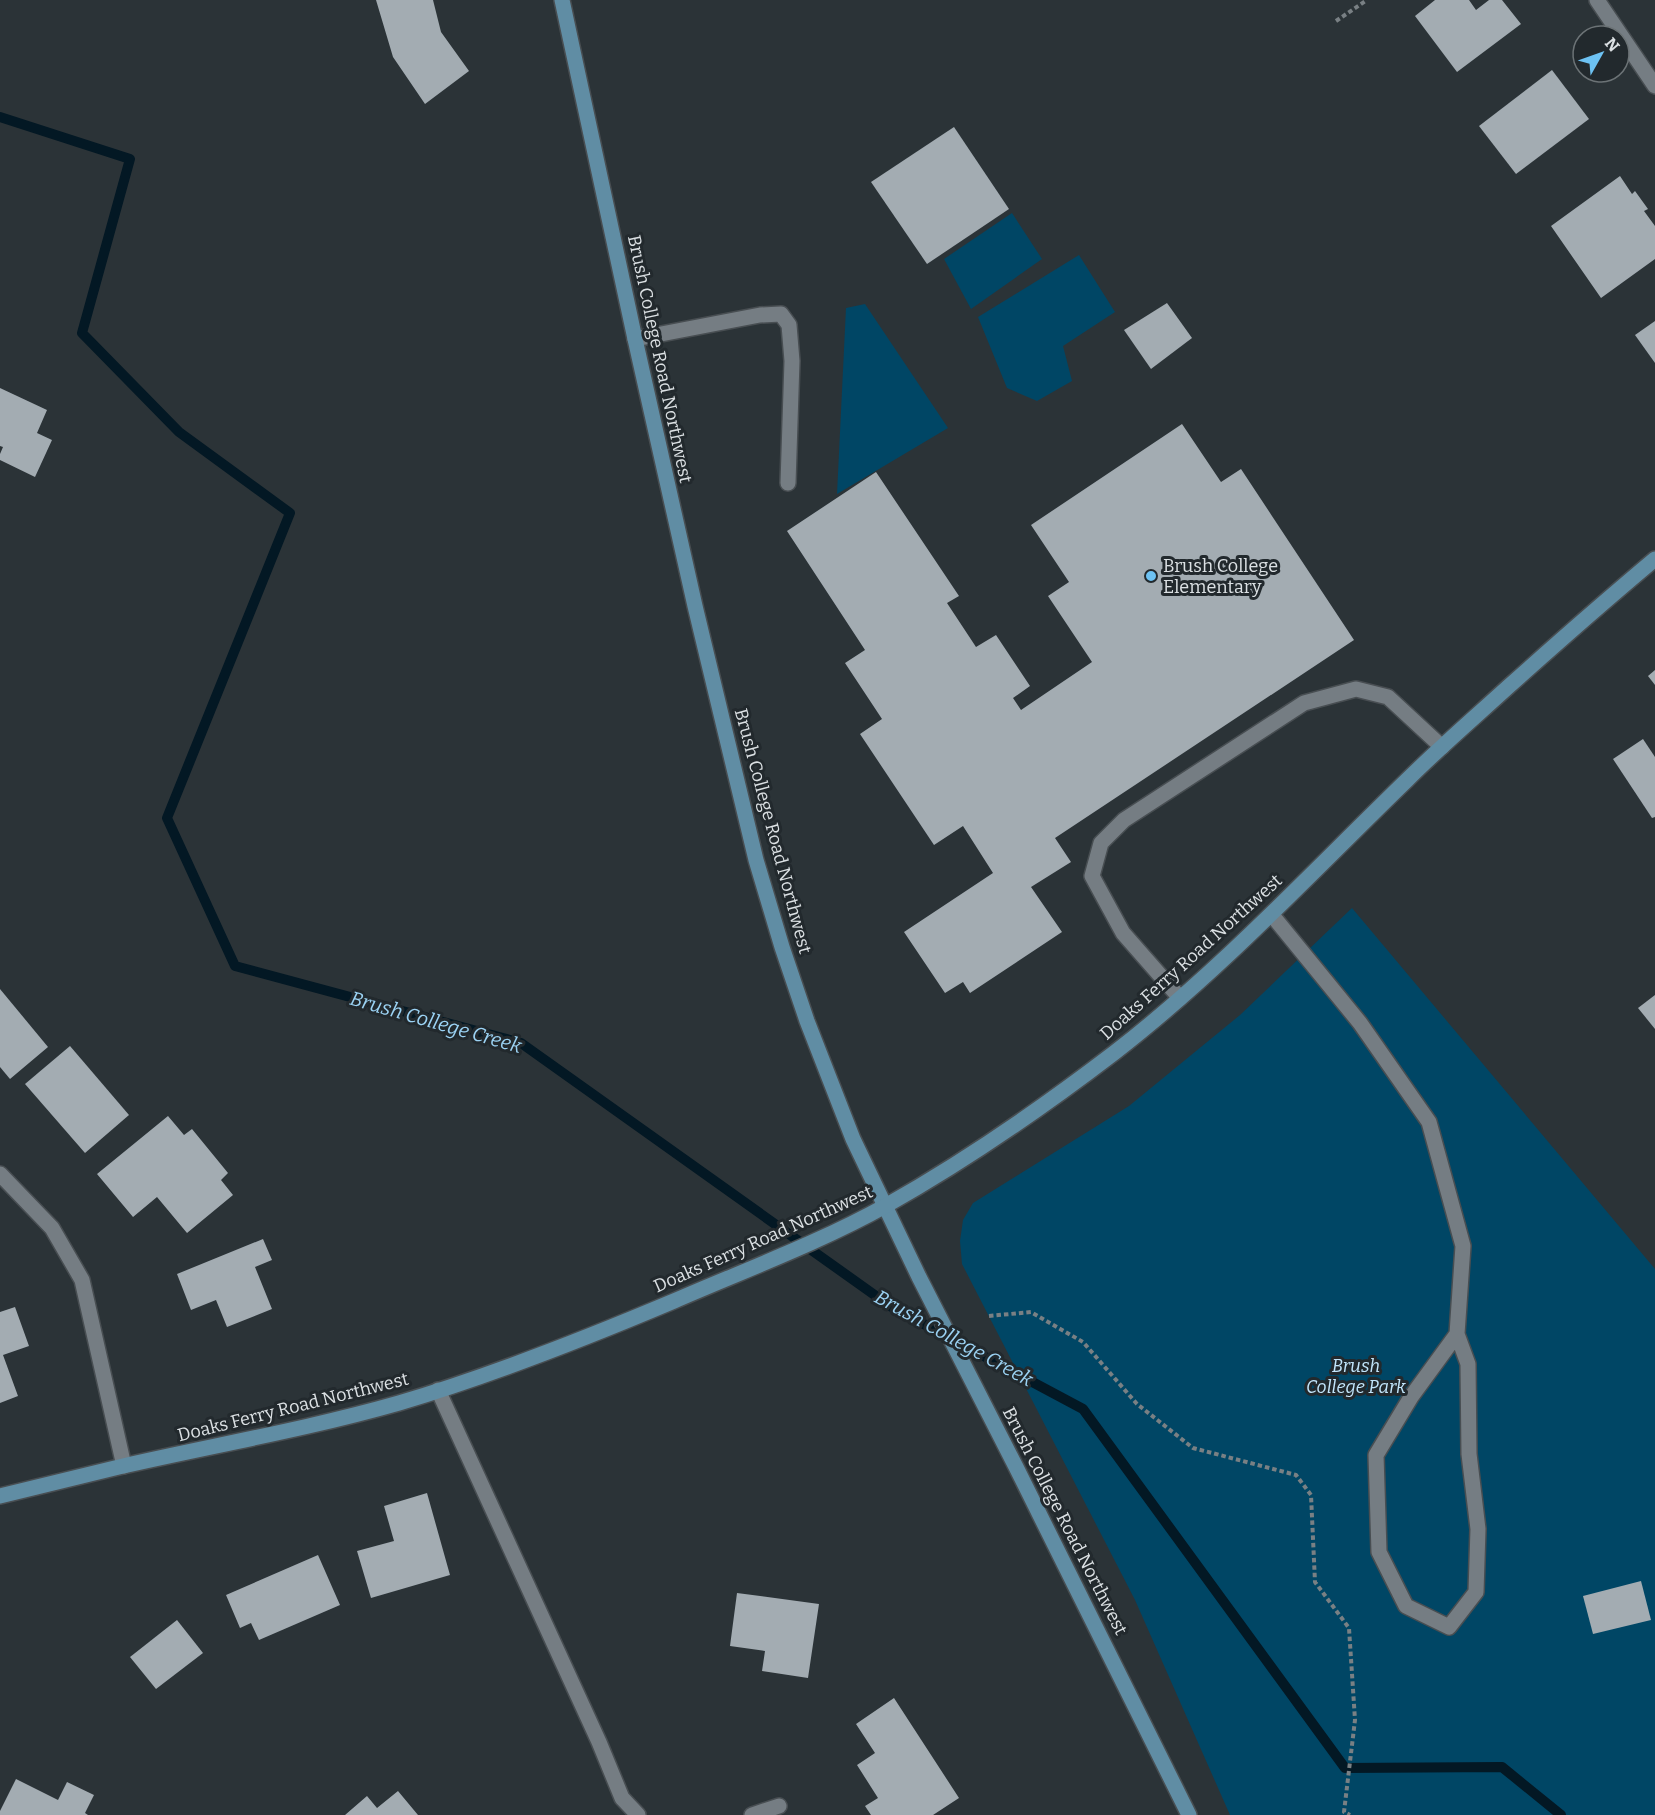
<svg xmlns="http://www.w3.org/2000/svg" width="1655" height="1815" font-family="Bitter,serif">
<rect width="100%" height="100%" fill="#2b3337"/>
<g fill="#004665">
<polygon points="1012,213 1042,259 971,309 944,259"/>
<polygon points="1079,255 1115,312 1063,346 1072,381 1037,401 1007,388 978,317"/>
<polygon points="865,304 948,428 837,494 846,308"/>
<polygon points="1352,908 1655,1269 1655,1815 1230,1815 1135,1600 962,1264 960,1241 963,1220 973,1203 1129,1106 1240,1015"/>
</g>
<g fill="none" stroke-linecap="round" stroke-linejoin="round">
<polyline stroke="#031824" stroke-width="10" points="0,117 130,159 82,333 179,432 290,513 167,818 235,966 521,1043 890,1306 1083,1409 1345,1768 1502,1767 1561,1815"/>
</g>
<g fill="#a3acb2">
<polygon points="376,0 433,0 441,32 469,71 425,104 393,57"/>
<polygon points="1435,0 1469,0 1476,10 1489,0 1502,0 1521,24 1457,72 1415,16"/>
<polygon points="1552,70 1589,119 1516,174 1479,126"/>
<polygon points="954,127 1009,209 927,264 871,182"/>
<polygon points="1620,176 1632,194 1635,191 1648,209 1644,211 1655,226 1655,259 1601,298 1551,226"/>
<polygon points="1167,303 1192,338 1151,369 1124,330"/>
<polygon points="1655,321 1655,363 1635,335"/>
<polygon points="0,388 47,410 37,433 52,440 35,477 0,460 0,454 3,447 0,446"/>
<polygon points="1182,424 1221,482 1241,469 1354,640 1055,838 1071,862 1031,887 1062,932 970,993 963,982 945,993 904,932 993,873 963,826 934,845 860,734 882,719 845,663 865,650 787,531 876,472 959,596 947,603 976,647 996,635 1030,686 1013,698 1021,710 1092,662 1048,596 1069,582 1031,525"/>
<polygon points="1655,670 1655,685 1648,676"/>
<polygon points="1643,739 1655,757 1655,817 1652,818 1613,759"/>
<polygon points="0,989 48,1047 10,1079 0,1067"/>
<polygon points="1655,995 1655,1029 1638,1008"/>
<polygon points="70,1046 129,1115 85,1153 25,1084"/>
<polygon points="168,1116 184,1135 192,1129 228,1173 221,1180 233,1195 187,1233 157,1197 133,1217 97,1174"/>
<polygon points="263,1239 272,1260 255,1267 272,1309 227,1327 216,1300 191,1310 177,1274"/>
<polygon points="15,1307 29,1346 3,1355 18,1396 0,1403 0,1312"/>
<polygon points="427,1493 450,1575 371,1598 357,1551 394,1541 384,1506"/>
<polygon points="318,1555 340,1605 259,1640 251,1623 240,1628 226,1595"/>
<polygon points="1641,1581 1651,1620 1593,1634 1583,1596"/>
<polygon points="737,1593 819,1604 808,1678 762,1671 765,1651 730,1646"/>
<polygon points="177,1620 203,1653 156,1689 130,1657"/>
<polygon points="894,1698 959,1798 933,1815 871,1815 865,1806 878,1798 857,1765 875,1753 856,1724"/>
<polygon points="16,1779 58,1800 67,1782 94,1795 85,1813 88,1815 0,1815 0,1811"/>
<polygon points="398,1791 418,1815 345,1815 367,1796 377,1808"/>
</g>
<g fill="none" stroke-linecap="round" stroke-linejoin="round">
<defs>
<g id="lane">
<polyline points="635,339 760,315 781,314 789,325 792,361 788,483"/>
<polyline points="1180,998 1123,933 1092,876 1101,843 1124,820 1304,703 1356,689 1388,697 1442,747"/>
<polyline points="438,1390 599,1742 622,1798 638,1815"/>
<polyline points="752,1815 779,1806"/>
</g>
<g id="street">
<polyline points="1597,0 1655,86"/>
<polyline points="1272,915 1360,1023 1429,1122 1463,1246 1457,1334 1411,1397 1376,1455 1379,1552 1406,1606 1449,1627 1476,1592 1478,1529 1469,1454 1468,1364 1457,1334"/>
<polyline points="0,1174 52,1228 82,1280 124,1466"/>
</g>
<g id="secondary">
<polyline points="562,0 635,339 695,606 756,860 782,947 807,1021 853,1139 919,1277 1016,1467 1189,1815"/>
<path d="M0,1496C41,1486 82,1476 123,1466C215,1445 308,1429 399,1403C493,1375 584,1339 674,1301C745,1270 819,1243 887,1205C967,1160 1042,1108 1114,1053C1220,971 1311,873 1407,780C1439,748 1474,718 1508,687C1556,644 1605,601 1655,559"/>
</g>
</defs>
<use href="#lane" stroke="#484e52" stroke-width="18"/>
<use href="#street" stroke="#484e52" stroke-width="18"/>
<use href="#secondary" stroke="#484e52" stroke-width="18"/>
<g stroke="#798084" stroke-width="4" stroke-dasharray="4.5 3" stroke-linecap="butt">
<polyline points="1336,21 1367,0"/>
<polyline points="989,1316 1031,1312 1083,1342 1137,1404 1193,1448 1296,1475 1311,1495 1315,1582 1349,1628 1355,1720 1344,1812 1350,1815"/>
</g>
<use href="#lane" stroke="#757d83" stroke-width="15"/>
<use href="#street" stroke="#757d83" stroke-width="15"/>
<use href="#secondary" stroke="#608da4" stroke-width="15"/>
</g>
<circle fill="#6dc2f3" stroke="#22292d" stroke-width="2" cx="1151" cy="576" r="6"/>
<g text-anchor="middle" stroke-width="6" stroke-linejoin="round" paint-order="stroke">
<g font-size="18" fill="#dce1e4" stroke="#22292d">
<text transform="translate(660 359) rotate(78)" y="6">Brush College Road Northwest</text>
<text transform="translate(773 831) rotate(75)" y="6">Brush College Road Northwest</text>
<text transform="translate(1191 957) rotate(-42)" y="6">Doaks Ferry Road Northwest</text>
<text transform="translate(763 1239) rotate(-24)" y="6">Doaks Ferry Road Northwest</text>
<text transform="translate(293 1407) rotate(-14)" y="6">Doaks Ferry Road Northwest</text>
<text transform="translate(1065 1521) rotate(63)" y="6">Brush College Road Northwest</text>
</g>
<g font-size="18" fill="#dce1e4" stroke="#22292d" text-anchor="start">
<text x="1163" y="572">Brush College<tspan x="1163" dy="21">Elementary</tspan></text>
</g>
<g font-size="18" font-style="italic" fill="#c2e6fc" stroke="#22292d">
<text x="1356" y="1372">Brush<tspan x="1356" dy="21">College Park</tspan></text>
</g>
<g font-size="20" font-style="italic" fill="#9bd2f3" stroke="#22292d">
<text transform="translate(436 1022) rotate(16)" y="7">Brush College Creek</text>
<text transform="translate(954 1338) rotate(29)" y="7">Brush College Creek</text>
</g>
</g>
<g transform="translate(1601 54) rotate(50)"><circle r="28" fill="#22292d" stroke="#6c7376" stroke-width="1.5"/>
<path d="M0-4.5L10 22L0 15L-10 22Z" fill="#6dc2f3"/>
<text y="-9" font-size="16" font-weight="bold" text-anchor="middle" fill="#dce1e4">N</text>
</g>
</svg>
